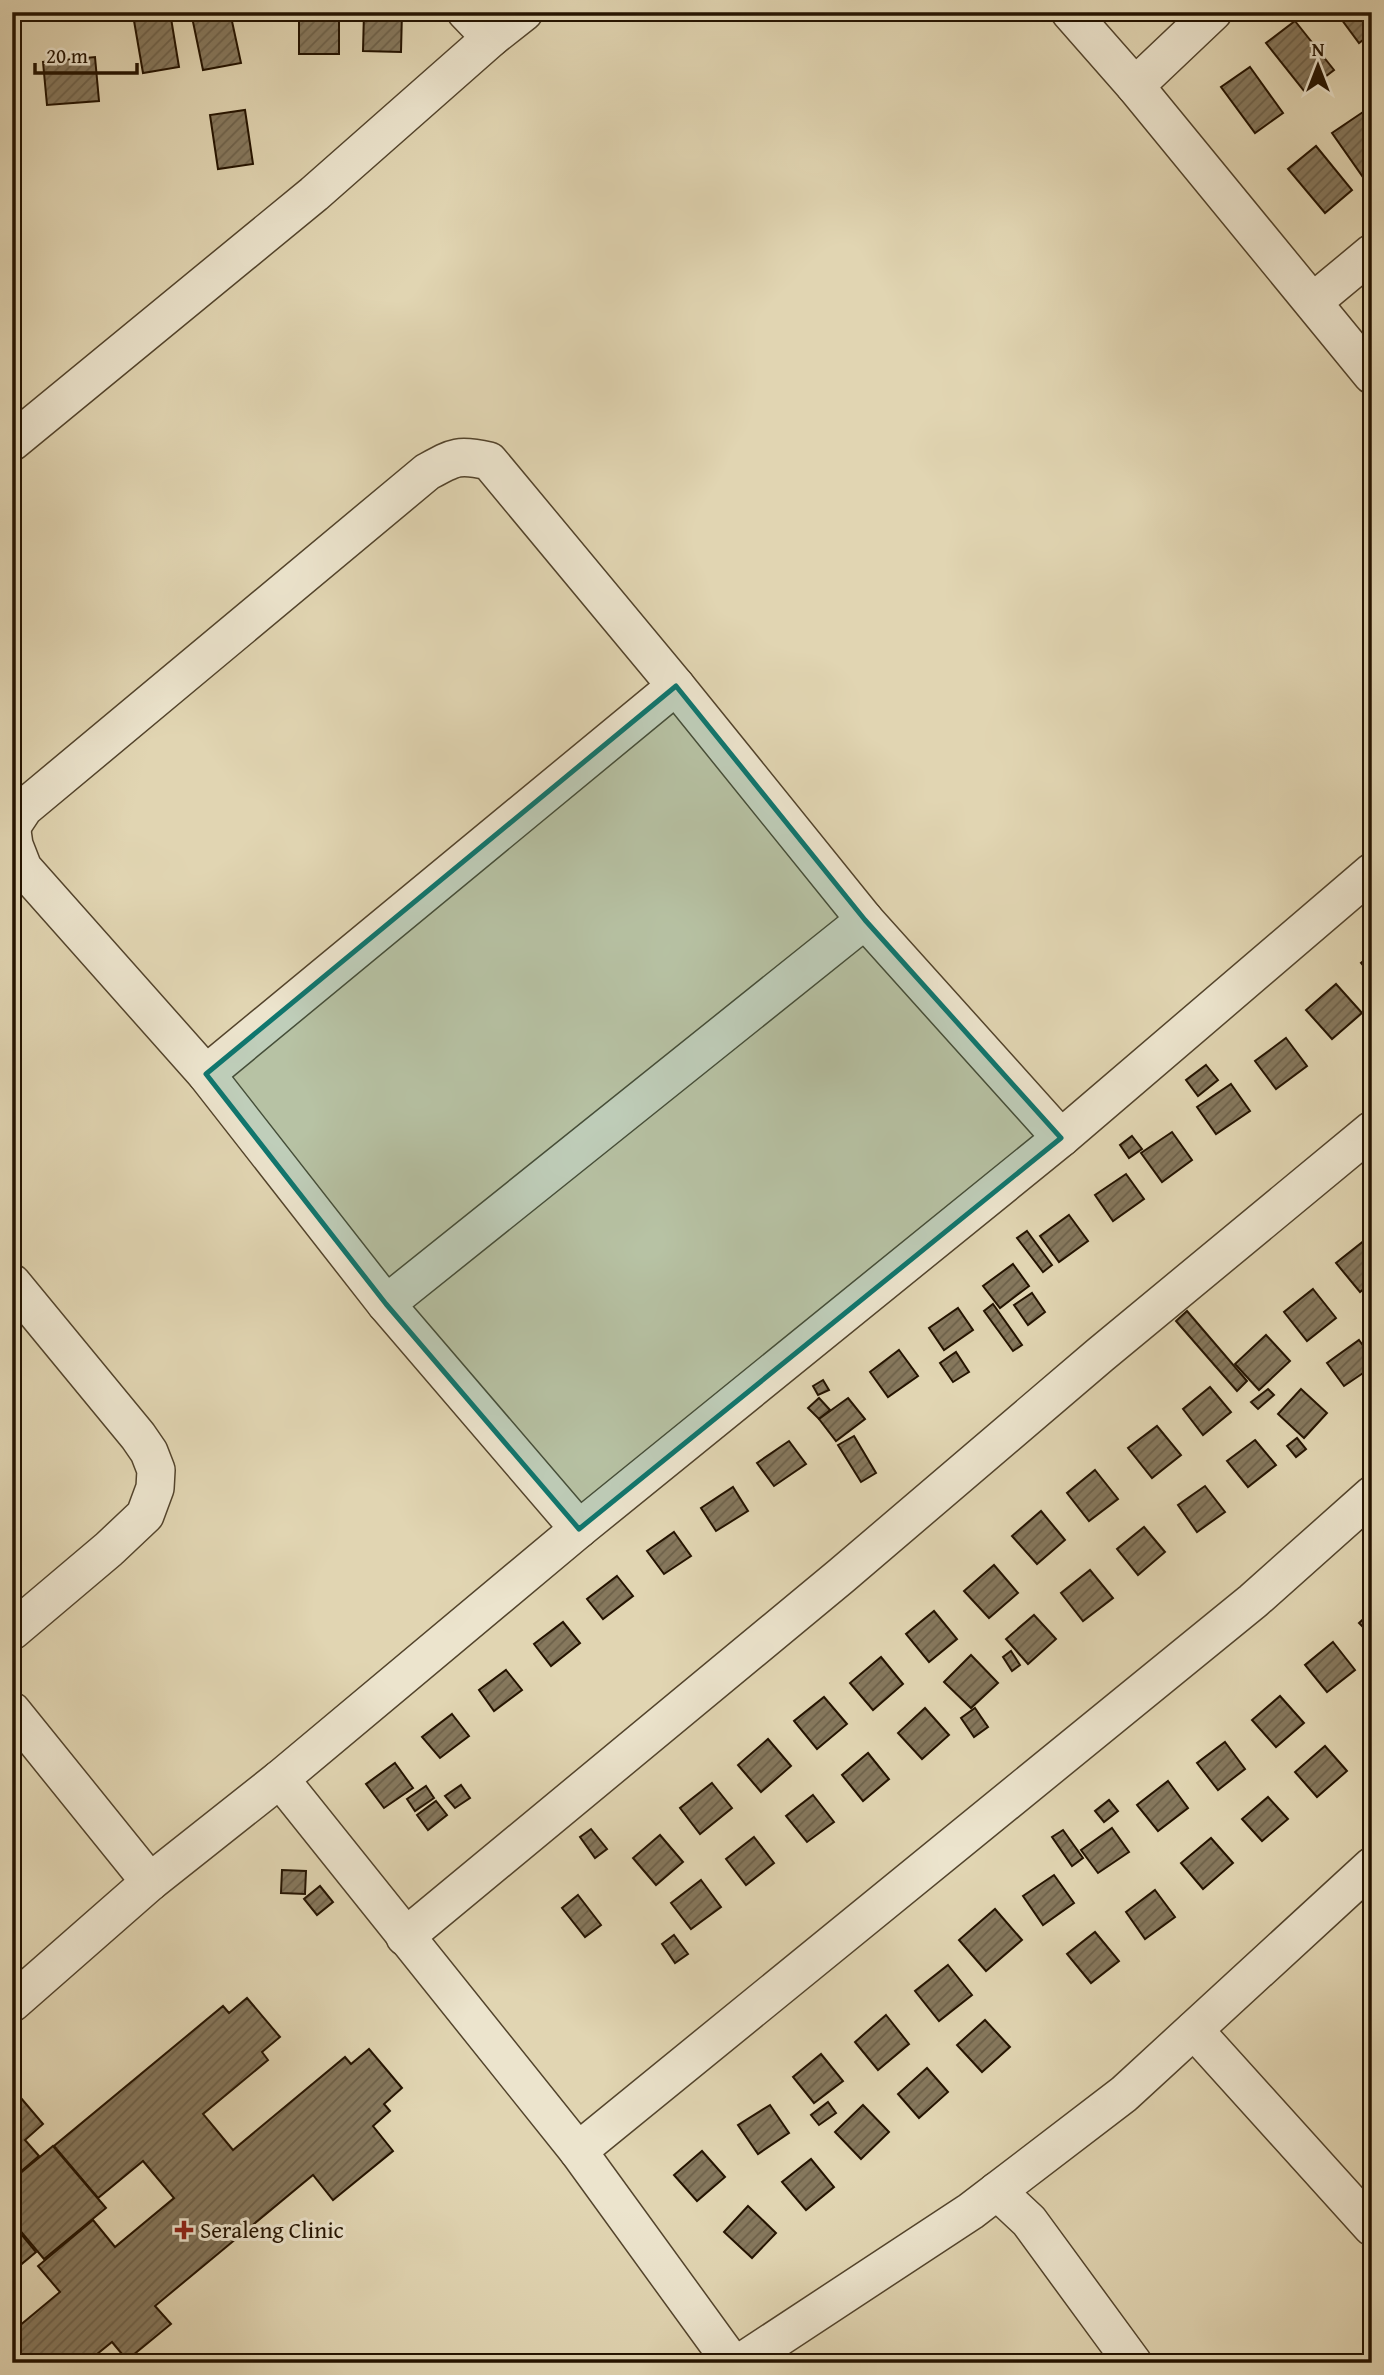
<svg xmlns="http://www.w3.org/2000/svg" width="1384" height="2375" font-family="'Gentium Book Plus',serif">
<defs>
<pattern id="building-hatch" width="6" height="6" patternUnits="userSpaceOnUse" patternTransform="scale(1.75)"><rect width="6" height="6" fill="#86785d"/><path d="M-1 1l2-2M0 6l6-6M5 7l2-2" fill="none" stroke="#6d614a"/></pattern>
</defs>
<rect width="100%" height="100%" fill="#e1d5b2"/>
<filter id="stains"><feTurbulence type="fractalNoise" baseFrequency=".00286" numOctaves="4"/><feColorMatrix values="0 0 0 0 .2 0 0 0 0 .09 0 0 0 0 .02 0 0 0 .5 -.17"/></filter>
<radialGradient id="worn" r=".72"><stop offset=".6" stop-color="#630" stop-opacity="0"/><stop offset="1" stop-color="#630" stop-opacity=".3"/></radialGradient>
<g fill="url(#building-hatch)" stroke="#241300" stroke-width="2">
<polygon points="148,12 170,12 179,67 143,73 133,15"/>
<polygon points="216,12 230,12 241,63 203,70 192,17"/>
<rect x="299" y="12" width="40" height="42"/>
<polygon points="364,12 402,12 401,52 363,51"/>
<polygon points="1336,12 1372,12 1372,33 1359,43"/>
<polygon points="1295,21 1334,70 1305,92 1266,43"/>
<polygon points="95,57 99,101 47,105 43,62"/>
<polygon points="1250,67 1283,113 1255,133 1221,87"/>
<polygon points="245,110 253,164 218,169 210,115"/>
<polygon points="1363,112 1372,124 1372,175 1365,180 1332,133"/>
<polygon points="1316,146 1352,190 1325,213 1288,169"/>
<polygon points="1372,954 1372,976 1361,963"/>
<polygon points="1336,984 1362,1013 1332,1039 1306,1010"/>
<polygon points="1286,1038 1307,1066 1276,1089 1255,1061"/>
<polygon points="1206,1065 1218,1080 1198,1096 1186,1080"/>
<polygon points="1231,1084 1250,1111 1216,1134 1197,1107"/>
<polygon points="1172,1132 1192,1160 1162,1182 1141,1153"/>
<polygon points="1132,1136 1142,1149 1129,1158 1120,1145"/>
<polygon points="1126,1174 1144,1199 1113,1221 1095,1195"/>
<polygon points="1069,1215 1088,1241 1059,1262 1040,1236"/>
<polygon points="1027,1231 1052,1265 1043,1272 1017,1238"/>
<polygon points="1365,1240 1372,1249 1372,1282 1360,1292 1336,1263"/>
<polygon points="1013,1264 1029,1286 1000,1308 983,1286"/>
<polygon points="1313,1289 1336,1318 1307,1341 1284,1312"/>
<polygon points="1032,1293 1045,1312 1028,1325 1014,1305"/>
<polygon points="993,1304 1022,1345 1013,1351 984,1311"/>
<polygon points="958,1308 973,1330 944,1350 929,1328"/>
<polygon points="1187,1311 1247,1381 1237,1391 1176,1321"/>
<polygon points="1266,1335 1290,1361 1259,1390 1235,1364"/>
<polygon points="1359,1340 1372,1358 1372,1367 1344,1386 1327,1363"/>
<polygon points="899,1350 918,1376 888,1397 870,1372"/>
<polygon points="956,1352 969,1372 953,1382 940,1363"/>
<polygon points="823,1380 829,1390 818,1395 813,1386"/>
<polygon points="1210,1387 1231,1412 1203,1435 1183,1409"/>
<polygon points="1268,1389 1274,1395 1258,1409 1251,1402"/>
<polygon points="1301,1389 1327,1413 1304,1438 1278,1414"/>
<polygon points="819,1398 830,1410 819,1419 808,1408"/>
<polygon points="848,1398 865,1419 836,1441 819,1419"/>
<polygon points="1157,1426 1181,1455 1152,1478 1128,1448"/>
<polygon points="854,1436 876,1473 861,1482 838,1445"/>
<polygon points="1297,1438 1306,1449 1296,1457 1287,1446"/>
<polygon points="1255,1440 1276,1465 1248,1487 1227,1461"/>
<polygon points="789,1441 806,1464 774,1486 757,1463"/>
<polygon points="1095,1470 1118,1499 1089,1521 1067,1493"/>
<polygon points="1205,1486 1225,1512 1197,1532 1178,1505"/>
<polygon points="733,1487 748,1511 716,1531 701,1508"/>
<polygon points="1041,1511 1065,1540 1037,1564 1012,1536"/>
<polygon points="1144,1527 1165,1552 1138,1575 1117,1549"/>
<polygon points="674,1532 691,1556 664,1574 647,1551"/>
<polygon points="994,1565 1018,1593 989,1618 964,1591"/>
<polygon points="1090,1570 1113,1598 1083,1621 1061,1593"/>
<polygon points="617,1576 633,1596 603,1619 587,1599"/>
<polygon points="934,1611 957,1639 929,1662 906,1634"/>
<polygon points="1372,1611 1372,1636 1359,1623"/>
<polygon points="1034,1615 1056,1639 1028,1664 1006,1639"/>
<polygon points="563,1622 580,1643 551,1666 534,1644"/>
<polygon points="1333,1642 1355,1670 1327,1692 1305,1665"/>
<polygon points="1011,1651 1020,1665 1012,1671 1003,1657"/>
<polygon points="971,1655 998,1683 971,1708 944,1682"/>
<polygon points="881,1657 903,1684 873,1710 850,1683"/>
<polygon points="506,1670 522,1690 494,1711 479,1690"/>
<polygon points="1280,1696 1304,1723 1276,1747 1252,1720"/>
<polygon points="824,1697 847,1724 817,1749 794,1721"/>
<polygon points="925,1708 949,1735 922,1759 898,1733"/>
<polygon points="975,1708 988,1727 974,1737 961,1718"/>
<polygon points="452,1714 469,1736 440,1758 422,1737"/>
<polygon points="768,1739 791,1766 761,1792 738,1765"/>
<polygon points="1225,1742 1245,1769 1218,1790 1197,1763"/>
<polygon points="1325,1746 1347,1771 1317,1797 1295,1772"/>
<polygon points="868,1753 889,1779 863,1801 842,1775"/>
<polygon points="395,1763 413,1788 384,1808 366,1784"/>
<polygon points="1168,1781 1188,1808 1158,1831 1137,1805"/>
<polygon points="712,1783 732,1808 700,1834 680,1808"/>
<polygon points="461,1785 470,1798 455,1808 445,1796"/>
<polygon points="426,1786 434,1798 415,1811 407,1799"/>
<polygon points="813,1795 834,1822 807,1842 786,1816"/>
<polygon points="1268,1797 1288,1819 1262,1841 1242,1819"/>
<polygon points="1109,1800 1118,1811 1104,1822 1095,1811"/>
<polygon points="436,1801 447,1815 428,1830 417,1815"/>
<polygon points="1112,1828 1129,1852 1098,1873 1081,1850"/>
<polygon points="591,1829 607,1849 595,1858 580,1837"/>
<polygon points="1063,1830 1083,1858 1072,1866 1052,1837"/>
<polygon points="660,1835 683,1862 656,1885 633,1858"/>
<polygon points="754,1837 774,1863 746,1885 726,1859"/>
<polygon points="1211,1838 1233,1863 1203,1889 1181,1863"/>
<polygon points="282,1870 306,1871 305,1894 281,1893"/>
<polygon points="1054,1875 1074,1903 1043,1925 1023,1896"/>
<polygon points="701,1880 721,1907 691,1929 671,1903"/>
<polygon points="320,1886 333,1902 317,1915 304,1899"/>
<polygon points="1155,1890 1175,1917 1145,1939 1126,1912"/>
<polygon points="578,1895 601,1925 585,1937 562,1908"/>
<polygon points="995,1909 1022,1940 986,1971 959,1940"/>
<polygon points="1095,1932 1119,1961 1091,1983 1067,1954"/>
<polygon points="674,1935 688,1954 675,1963 662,1944"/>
<polygon points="948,1965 972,1995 939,2021 915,1991"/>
<polygon points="247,1998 280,2037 262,2052 268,2060 203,2114 233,2150 345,2057 351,2064 369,2049 402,2088 384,2104 390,2111 373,2126 393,2151 333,2200 313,2175 155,2306 171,2324 127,2360 112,2342 86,2363 12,2363 12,2332 60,2292 38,2266 93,2220 115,2247 174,2198 143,2161 98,2198 54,2146 223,2006 229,2013"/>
<polygon points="886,2015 909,2044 878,2070 855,2042"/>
<polygon points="985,2020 1010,2047 982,2072 957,2045"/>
<polygon points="821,2054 843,2081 814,2103 793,2077"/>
<polygon points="927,2068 948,2092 919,2118 898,2094"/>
<polygon points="15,2091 43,2124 25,2140 39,2156 12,2179 12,2094"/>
<polygon points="828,2102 836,2113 819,2125 811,2115"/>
<polygon points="770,2105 789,2133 758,2154 738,2125"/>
<polygon points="863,2105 889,2132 861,2159 835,2132"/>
<polygon points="53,2146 106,2208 44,2259 12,2221 12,2180"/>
<polygon points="702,2151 725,2177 697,2201 674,2175"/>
<polygon points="811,2159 834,2187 806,2210 782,2182"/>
<polygon points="748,2206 776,2233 752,2258 724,2232"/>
<polygon points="12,2223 36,2252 12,2272"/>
</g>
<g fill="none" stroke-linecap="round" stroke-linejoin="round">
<defs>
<g id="minor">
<polyline points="466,12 491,38"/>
<polyline points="1070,12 1135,86 1372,375"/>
<polyline points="1135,86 1213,12"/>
<polyline points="1313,302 1372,253"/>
<polyline points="12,442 314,194 491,38 524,12"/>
<path d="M12,826L24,808L427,472C454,457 458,454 489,461L676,686L865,920L1061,1138"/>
<polyline points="12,831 14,845 23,868 206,1074 386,1304 579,1529"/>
<polyline points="206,1074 676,686"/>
<polyline points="12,1283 138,1436 149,1452 156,1470 155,1488 145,1515 109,1549 12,1631"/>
<polyline points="386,1304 865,920"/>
<polyline points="12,1711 150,1882"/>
<polyline points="280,1779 578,2151 732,2363"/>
<polyline points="405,1937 841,1576 1100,1355 1372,1130"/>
<polyline points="12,2003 150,1882 280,1779 579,1529 1061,1138 1372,872"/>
<polyline points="1194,2030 1372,2227"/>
<polyline points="578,2151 1253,1601 1372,1495"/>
<polyline points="997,2191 1029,2221 1133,2363"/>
<polyline points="740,2363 971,2211 1124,2094 1372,1866"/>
</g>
</defs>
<use href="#minor" stroke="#53442c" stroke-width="40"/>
<use href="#minor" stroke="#ece4cd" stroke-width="37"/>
</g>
<path fill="#0f766e" fill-opacity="0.2" stroke="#0f766e" stroke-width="5" stroke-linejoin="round" d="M676,686L865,920L1061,1138L579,1529L386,1304L206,1074Z"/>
<path fill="#8f2418" stroke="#ece4cd" stroke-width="2.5" d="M180.5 2219.5h7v7h7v7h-7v7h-7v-7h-7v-7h7z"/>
<g text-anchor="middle" stroke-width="6" stroke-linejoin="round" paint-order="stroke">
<g font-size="23" fill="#241300" stroke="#ece4cd" text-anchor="start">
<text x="200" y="2238">Seraleng Clinic</text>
</g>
</g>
<rect width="1384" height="2375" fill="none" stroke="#e1d5b2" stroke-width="42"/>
<rect x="14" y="14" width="1356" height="2347" fill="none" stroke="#241300" stroke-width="3.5"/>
<rect x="21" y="21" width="1342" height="2333" fill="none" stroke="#241300" stroke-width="2"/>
<g transform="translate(1318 66)" stroke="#ece4cd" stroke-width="5" paint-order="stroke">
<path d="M0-5L12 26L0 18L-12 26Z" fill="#241300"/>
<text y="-10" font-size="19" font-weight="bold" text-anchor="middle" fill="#241300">N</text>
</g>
<path d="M35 63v10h102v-10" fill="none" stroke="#241300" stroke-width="3.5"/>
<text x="46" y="63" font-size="21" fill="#241300" stroke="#ece4cd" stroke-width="5" paint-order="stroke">20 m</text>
<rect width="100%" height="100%" filter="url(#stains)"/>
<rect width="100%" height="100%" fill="url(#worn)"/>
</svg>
